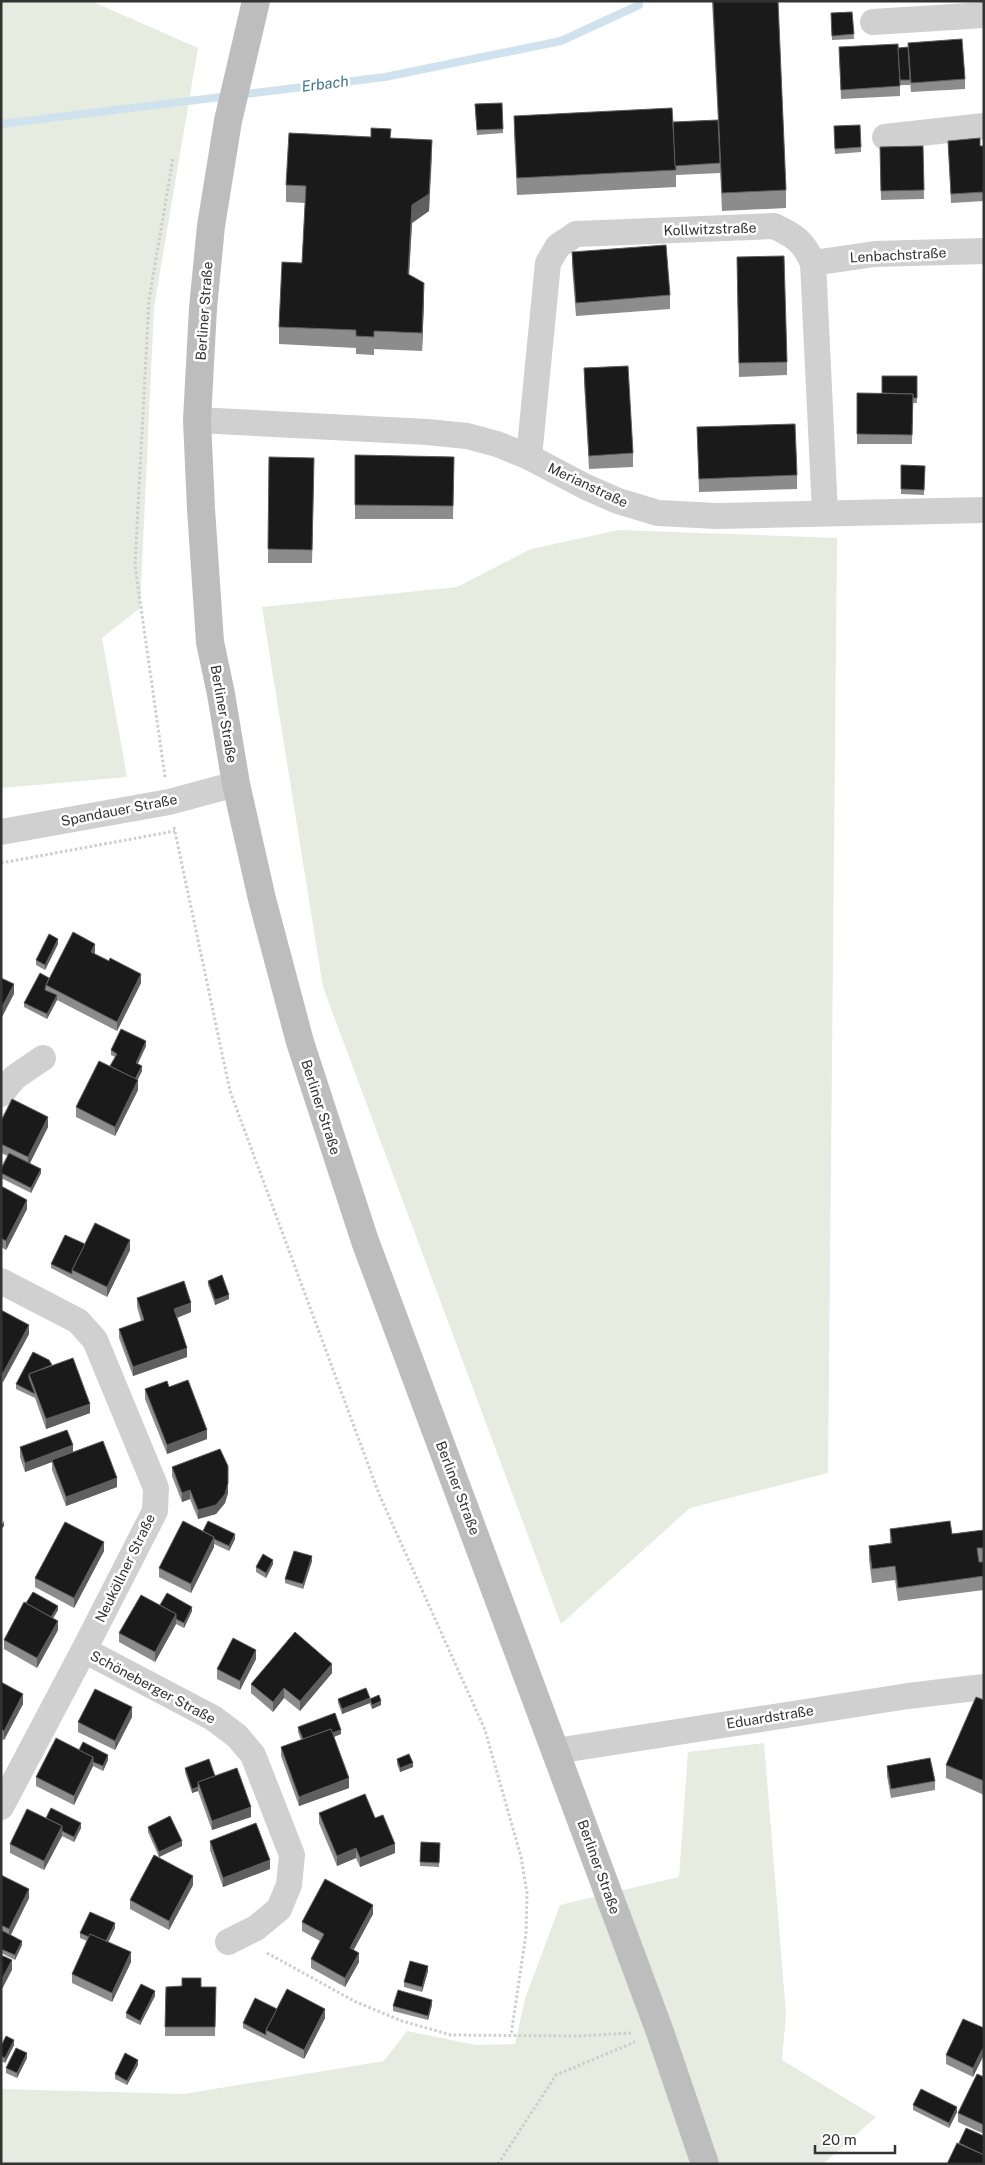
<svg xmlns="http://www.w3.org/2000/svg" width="985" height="2165" font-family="'Public Sans',sans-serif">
<rect width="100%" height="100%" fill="#fff"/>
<g fill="#e6ecdf">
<polygon points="1,1 91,1 198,48 154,307 140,608 102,638 127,777 1,788"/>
<polygon points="619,530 837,538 828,1473 690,1508 561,1624 323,987 262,607 457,587 531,549"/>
<polygon points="764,1743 786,2014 782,2060 876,2117 823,2164 1,2164 1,2089 184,2094 384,2061 407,2031 476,2045 515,2044 525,1999 560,1905 679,1877 688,1752"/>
</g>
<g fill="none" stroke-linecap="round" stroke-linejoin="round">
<polyline stroke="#cfe2ee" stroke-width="8" points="1,124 385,77 561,41 639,5"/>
<g stroke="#cdcdcd" stroke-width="3" stroke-dasharray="2.5 2.5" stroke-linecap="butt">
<polyline points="165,777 135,565 149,300 173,158"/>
<polyline points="174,827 230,1091 379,1494 485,1730 521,1857 527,1893 526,1934 511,2035"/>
<polyline points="1,863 175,831"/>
<polyline points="267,1953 356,2002 402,2021 451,2035 579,2036 632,2033"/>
<polyline points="498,2164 556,2075 635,2042"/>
</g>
<g stroke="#d0d0d0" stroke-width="26">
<polyline points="873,22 984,15"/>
<polyline points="885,137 984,126"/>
<polyline points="813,263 875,254 984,251"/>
<polyline points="197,420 427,432 467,436 497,444 529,457 586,487 618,501 658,513 717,516 984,510"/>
<path d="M529,457L548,263L558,246L576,234L774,226C795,236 803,241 813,263L825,513"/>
<polyline points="1,832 169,802 236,784"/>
<polyline points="1,1094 15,1077 43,1058"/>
<polyline points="1,1281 78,1321 95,1340 156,1488 155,1511 84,1650 1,1807"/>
<polyline points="84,1650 213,1718 237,1736 253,1755 292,1855 289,1885 279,1909 256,1928 228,1942"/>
<polyline points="556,1751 908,1696 984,1687"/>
</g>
<polyline stroke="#bdbdbd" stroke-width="28" points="256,1 228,121 211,226 203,308 197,420 201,509 210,642 221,694 236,784 262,899 300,1042 365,1241 660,2032 705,2164"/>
</g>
<g fill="#8c8c8c">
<polygon points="712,1 778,1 786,190 786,208 722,211 720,168 720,173 676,175 676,187 517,195 514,133 514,116 673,122 718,120"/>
<polygon points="852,12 854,39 832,40 831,13"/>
<polygon points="839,47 898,48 965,79 965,89 911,92 910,82 910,85 900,85 900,96 841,99"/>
<polygon points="475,109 503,129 503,133 477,135"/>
<polygon points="834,126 861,147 861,152 835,154"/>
<polygon points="391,138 432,157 429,211 412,223 409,275 424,301 422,351 374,349 374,355 356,354 356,348 279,344 279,327 302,263 305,203 286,202 286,185"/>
<polygon points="948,141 980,146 984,146 984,201 951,203"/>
<polygon points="923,146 924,199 881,200 880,147"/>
<polygon points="572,252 670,295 670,309 576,316 572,266"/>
<polygon points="737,257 787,362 787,375 739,377"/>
<polygon points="584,368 633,453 633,467 589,469 584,382"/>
<polygon points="917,376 917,403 913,403 912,444 857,444 857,393 882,393"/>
<polygon points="697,427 797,475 797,489 699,492"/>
<polygon points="355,455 454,457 453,519 355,519"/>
<polygon points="269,457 314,472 312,563 268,563"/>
<polygon points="901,465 925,466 924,495 901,494"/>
<polygon points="58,944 45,970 36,965 36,960"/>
<polygon points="95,953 95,954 141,983 117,1031 57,1000 47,1019 24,1007 24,1003 49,978"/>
<polygon points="146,1046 137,1064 142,1071 137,1080 138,1090 115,1136 76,1117 76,1107 110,1066 115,1057 111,1055 111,1050"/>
<polygon points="1,1121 48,1127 30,1163 41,1173 31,1193 1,1178 1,1169 8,1156 1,1153"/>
<polygon points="1,1186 27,1209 6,1250 1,1247"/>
<polygon points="85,1244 130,1250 107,1297 51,1268 51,1264"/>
<polygon points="208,1281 229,1299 215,1305 208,1285"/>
<polygon points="137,1298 191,1312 177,1318 187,1357 133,1376 119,1338 119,1329 141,1321 137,1307"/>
<polygon points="1,1310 29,1334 3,1382 1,1381"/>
<polygon points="33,1352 90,1413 46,1429 35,1398 16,1389 16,1384"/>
<polygon points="169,1387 207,1439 167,1454 145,1399 145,1389"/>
<polygon points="20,1447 73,1452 117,1487 66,1506 52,1470 52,1462 25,1472 20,1457"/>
<polygon points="172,1467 228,1493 225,1503 216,1514 198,1519 190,1499 182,1502 172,1476"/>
<polygon points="890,1529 952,1534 984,1530 984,1590 898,1601 895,1580 872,1583 869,1560 869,1546 890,1543"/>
<polygon points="203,1531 235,1539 229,1551 214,1544 214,1547 191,1593 159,1577 159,1568"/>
<polygon points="104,1551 74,1608 35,1587 35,1578"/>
<polygon points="312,1561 303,1589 285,1583 285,1579"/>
<polygon points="273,1564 266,1578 256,1572 256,1567"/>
<polygon points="26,1603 58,1610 53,1618 58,1630 37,1668 4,1649 4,1640"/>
<polygon points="160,1605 192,1611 184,1628 176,1624 155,1662 119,1642 119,1633"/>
<polygon points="256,1659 240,1690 217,1679 217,1669"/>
<polygon points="332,1673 300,1711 284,1698 273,1712 251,1693 251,1684"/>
<polygon points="1,1682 23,1704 4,1740 1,1739"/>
<polygon points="338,1699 370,1703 342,1714 338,1703"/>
<polygon points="370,1699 381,1705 372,1709 370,1704"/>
<polygon points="984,1700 984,1795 946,1778 946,1765"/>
<polygon points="132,1717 115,1750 78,1732 78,1722"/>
<polygon points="298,1727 341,1734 334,1737 349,1788 299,1806 281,1756 281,1747 301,1740 298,1732"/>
<polygon points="79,1750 108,1760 103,1771 93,1766 74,1805 36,1786 36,1777"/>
<polygon points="397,1759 413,1767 400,1772 397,1764"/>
<polygon points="887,1766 935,1781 935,1790 891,1798 887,1776"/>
<polygon points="185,1768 215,1776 251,1817 212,1830 198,1791 192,1793 185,1772"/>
<polygon points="319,1813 395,1853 360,1867 356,1858 337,1866 319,1823"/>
<polygon points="46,1818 81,1828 74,1842 62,1836 44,1870 10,1853 10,1844"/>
<polygon points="148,1827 182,1846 159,1857 148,1832"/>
<polygon points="210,1841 270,1869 223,1887 210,1850"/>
<polygon points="421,1842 440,1843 439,1867 420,1866"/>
<polygon points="1,1875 29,1898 11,1935 22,1945 15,1960 1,1953"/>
<polygon points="193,1885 169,1930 130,1909 130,1900"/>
<polygon points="373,1914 353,1950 359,1962 345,1987 311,1968 311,1959 320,1941 302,1931 302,1922"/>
<polygon points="115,1928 108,1942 131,1962 112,2002 72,1983 72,1974 87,1941 80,1938 80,1933"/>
<polygon points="428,1971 422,1992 404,1987 404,1982"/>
<polygon points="166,1987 216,1987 215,2036 165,2036"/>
<polygon points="155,1996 140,2025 126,2018 126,2013"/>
<polygon points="432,2005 428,2020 393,2011 393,2006"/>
<polygon points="277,2009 325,2018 304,2059 243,2028 243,2023"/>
<polygon points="984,2028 973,2077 946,2064 946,2055"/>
<polygon points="14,2045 5,2063 1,2061 1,2046"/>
<polygon points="27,2058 17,2078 6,2073 6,2068"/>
<polygon points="138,2065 127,2085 115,2079 115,2074"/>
<polygon points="984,2077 984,2134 958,2122 958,2113"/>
<polygon points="913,2105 957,2112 949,2128 913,2110"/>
</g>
<g fill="#5f5f5f">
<polygon points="432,140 429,211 412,223 408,292 408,274 412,205"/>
<polygon points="424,283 424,301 422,351 422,333"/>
<polygon points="58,939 58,944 45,970 45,965"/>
<polygon points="95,944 95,953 91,961 91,952"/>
<polygon points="141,974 141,983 117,1031 117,1022"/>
<polygon points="14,984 14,994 1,1019 1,1009"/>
<polygon points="57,995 57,1000 47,1019 47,1014"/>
<polygon points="146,1041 146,1046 136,1068 136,1063"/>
<polygon points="142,1066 142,1071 134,1087 134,1083"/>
<polygon points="138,1080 138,1090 115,1136 115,1127"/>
<polygon points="48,1117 48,1127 28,1167 28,1157"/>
<polygon points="41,1169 41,1173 31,1193 31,1188"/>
<polygon points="27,1200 27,1209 6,1250 6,1241"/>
<polygon points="130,1240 130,1250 107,1297 107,1287"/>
<polygon points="229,1295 229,1299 215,1305 215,1300"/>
<polygon points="191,1303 191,1312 174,1319 174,1309"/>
<polygon points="29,1325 29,1334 3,1382 3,1373"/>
<polygon points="187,1348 187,1357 133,1376 133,1367"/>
<polygon points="90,1404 90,1413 46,1429 46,1419"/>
<polygon points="207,1430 207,1439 167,1454 167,1445"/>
<polygon points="73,1445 73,1455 52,1460 52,1462 25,1472 25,1463"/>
<polygon points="117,1478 117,1487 66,1506 66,1497"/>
<polygon points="228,1483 228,1493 225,1503 216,1514 198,1519 198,1510"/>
<polygon points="190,1490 190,1499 182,1502 182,1493"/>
<polygon points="4,1521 4,1526 1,1530 1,1526"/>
<polygon points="235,1534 235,1539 229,1551 229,1546"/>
<polygon points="214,1537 214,1547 191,1593 191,1584"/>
<polygon points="104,1542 104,1551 74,1608 74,1598"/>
<polygon points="312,1556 312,1561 303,1589 303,1584"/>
<polygon points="273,1560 273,1564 266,1578 266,1573"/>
<polygon points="58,1606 58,1610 49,1625 49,1620"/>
<polygon points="192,1607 192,1611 184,1628 184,1623"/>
<polygon points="176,1614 176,1624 155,1662 155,1652"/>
<polygon points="58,1621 58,1630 37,1668 37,1658"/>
<polygon points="256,1650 256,1659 240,1690 240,1681"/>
<polygon points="332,1664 332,1673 300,1711 300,1701"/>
<polygon points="284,1688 284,1698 273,1712 273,1702"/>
<polygon points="23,1694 23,1704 4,1740 4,1731"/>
<polygon points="370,1698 370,1703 342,1714 342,1709"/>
<polygon points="381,1701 381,1705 372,1709 372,1705"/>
<polygon points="132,1707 132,1717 115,1750 115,1741"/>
<polygon points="341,1730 341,1734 304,1748 304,1743"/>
<polygon points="108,1755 108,1760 103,1771 103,1766"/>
<polygon points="93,1757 93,1766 74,1805 74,1796"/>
<polygon points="413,1763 413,1767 400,1772 400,1768"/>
<polygon points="349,1778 349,1788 299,1806 299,1797"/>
<polygon points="198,1787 198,1791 192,1793 192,1789"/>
<polygon points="251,1807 251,1817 212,1830 212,1821"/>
<polygon points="81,1823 81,1828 74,1842 74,1837"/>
<polygon points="62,1826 62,1836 44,1870 44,1861"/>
<polygon points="182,1841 182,1846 159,1857 159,1852"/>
<polygon points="395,1844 395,1853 360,1867 360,1858"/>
<polygon points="356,1848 356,1858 337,1866 337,1856"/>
<polygon points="270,1860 270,1869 223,1887 223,1878"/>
<polygon points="193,1876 193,1885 169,1930 169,1921"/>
<polygon points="29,1889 29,1898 9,1938 9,1929"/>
<polygon points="373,1905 373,1914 350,1957 350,1948"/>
<polygon points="115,1923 115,1928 105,1949 105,1945"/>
<polygon points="22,1941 22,1945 15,1960 15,1955"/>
<polygon points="131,1952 131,1962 112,2002 112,1993"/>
<polygon points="359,1953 359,1962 345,1987 345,1978"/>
<polygon points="12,1960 12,1970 1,1991 1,1981"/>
<polygon points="428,1966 428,1971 422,1992 422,1987"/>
<polygon points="155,1991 155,1996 140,2025 140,2021"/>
<polygon points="432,2000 432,2005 428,2020 428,2016"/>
<polygon points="325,2009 325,2018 304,2059 304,2050"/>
<polygon points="14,2040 14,2045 5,2063 5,2058"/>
<polygon points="984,2046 984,2055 973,2077 973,2068"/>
<polygon points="27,2053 27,2058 17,2078 17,2073"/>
<polygon points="138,2060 138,2065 127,2085 127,2081"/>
<polygon points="957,2107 957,2112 949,2128 949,2123"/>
</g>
<g fill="#1a1a1a" stroke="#5f5f5f">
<polygon points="713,1 778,1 786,190 722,193"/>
<polygon points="852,12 854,34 832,36 831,13"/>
<polygon points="962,39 965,79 911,83 908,43"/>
<polygon points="898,44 900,86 841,90 839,47"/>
<polygon points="908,47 910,80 900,80 898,48"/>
<polygon points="502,103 503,129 477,130 475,104"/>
<polygon points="672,108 676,170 517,178 514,116"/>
<polygon points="718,120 720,163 675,166 673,122"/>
<polygon points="860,125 861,147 835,149 834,126"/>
<polygon points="371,128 391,129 390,138 432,140 429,194 412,205 408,274 424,283 422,333 374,331 374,337 356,336 356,330 279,327 282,262 302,263 306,186 286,185 289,133 371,137"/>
<polygon points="980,138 980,146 984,146 984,192 951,194 948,141"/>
<polygon points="923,146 924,190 881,191 880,147"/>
<polygon points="666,245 670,295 576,303 572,252"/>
<polygon points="784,256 787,362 739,363 737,257"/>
<polygon points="628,366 633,453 589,456 584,368"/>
<polygon points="882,376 917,376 917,398 913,398 913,394 882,393"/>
<polygon points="857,393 913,394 912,435 857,434"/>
<polygon points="795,424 797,475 699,479 697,427"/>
<polygon points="355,455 454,457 453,506 355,505"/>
<polygon points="269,457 314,458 312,550 268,549"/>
<polygon points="901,465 925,466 924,490 901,489"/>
<polygon points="73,932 95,944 91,952 109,961 110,958 141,974 117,1022 46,985"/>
<polygon points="49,934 58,939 45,965 36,960"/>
<polygon points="40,973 49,978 46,985 45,990 57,995 47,1014 24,1003"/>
<polygon points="1,978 14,984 1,1009"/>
<polygon points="121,1029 146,1041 136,1063 142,1066 135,1079 110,1066 117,1054 111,1050"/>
<polygon points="99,1061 138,1080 115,1127 76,1107"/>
<polygon points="12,1099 48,1117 28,1157 1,1144 1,1121"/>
<polygon points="9,1153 41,1169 31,1188 1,1173 1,1169"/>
<polygon points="1,1186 27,1200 6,1241 1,1238"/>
<polygon points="95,1223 130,1240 107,1287 72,1270"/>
<polygon points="65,1235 85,1244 72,1270 72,1274 51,1264"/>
<polygon points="222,1275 229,1295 215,1300 208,1281"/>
<polygon points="184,1281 191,1303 174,1309 187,1348 133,1367 119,1329 144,1320 137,1298"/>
<polygon points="1,1310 29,1325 3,1373 1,1372"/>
<polygon points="33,1352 49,1360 52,1365 29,1374 29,1378 35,1394 16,1384"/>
<polygon points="73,1358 90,1404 46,1419 29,1374"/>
<polygon points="188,1380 207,1430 167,1445 145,1389 167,1381 169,1387"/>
<polygon points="67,1430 73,1445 25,1463 20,1447"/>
<polygon points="103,1441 117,1478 66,1497 52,1460"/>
<polygon points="220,1449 228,1466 228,1483 225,1494 216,1505 198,1510 190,1490 182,1493 172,1467"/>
<polygon points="183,1521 214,1537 191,1584 159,1568"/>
<polygon points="208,1521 235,1534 229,1546 214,1539 214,1537 203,1531"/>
<polygon points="950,1521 952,1534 984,1530 984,1548 977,1548 979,1562 984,1562 984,1576 898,1588 895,1566 872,1569 869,1546 892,1543 890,1529"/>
<polygon points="65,1522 104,1542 74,1598 35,1578"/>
<polygon points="294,1551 312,1556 303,1584 285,1579"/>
<polygon points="263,1554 273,1560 266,1573 256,1567"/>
<polygon points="33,1592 58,1606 51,1617 26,1603"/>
<polygon points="167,1593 192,1607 184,1623 176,1619 176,1614 160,1605"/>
<polygon points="141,1595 176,1614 155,1652 119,1633"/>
<polygon points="24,1602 58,1621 37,1658 4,1640"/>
<polygon points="295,1632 332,1664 300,1701 284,1688 273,1702 251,1684"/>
<polygon points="233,1638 256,1650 240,1681 217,1669"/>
<polygon points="1,1682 23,1694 4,1731 1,1729"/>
<polygon points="366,1688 370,1698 342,1709 338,1699"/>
<polygon points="95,1689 132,1707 115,1741 78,1722"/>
<polygon points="379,1695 381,1701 372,1705 370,1699"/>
<polygon points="976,1697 984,1700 984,1781 946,1765"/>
<polygon points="335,1713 341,1730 332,1733 331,1729 303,1739 298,1727"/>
<polygon points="331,1729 349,1778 299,1797 281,1747"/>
<polygon points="56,1738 93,1757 74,1796 36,1777"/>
<polygon points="83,1742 108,1755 103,1766 93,1762 93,1757 79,1750"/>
<polygon points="409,1754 413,1763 400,1768 397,1759"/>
<polygon points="930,1758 935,1781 891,1789 887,1766"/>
<polygon points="209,1759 215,1776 198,1782 198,1787 192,1789 185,1768"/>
<polygon points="237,1768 251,1807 212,1821 198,1782"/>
<polygon points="365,1794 375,1818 383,1815 395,1844 360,1858 356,1848 337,1856 319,1813"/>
<polygon points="51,1808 81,1823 74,1837 62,1831 62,1826 46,1818"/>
<polygon points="27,1809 62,1826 44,1861 10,1844"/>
<polygon points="170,1816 182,1841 159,1852 148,1827"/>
<polygon points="256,1823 270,1860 223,1878 210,1841"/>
<polygon points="421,1842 440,1843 439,1863 420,1862"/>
<polygon points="154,1855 193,1876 169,1921 130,1900"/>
<polygon points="1,1875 29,1889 9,1929 1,1925"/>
<polygon points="325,1879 373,1905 350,1948 359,1953 345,1978 311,1959 324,1934 302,1922"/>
<polygon points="90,1912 115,1923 106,1941 90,1934 89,1937 80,1933"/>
<polygon points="1,1930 22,1941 15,1955 1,1949"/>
<polygon points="90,1934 131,1952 112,1993 72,1974"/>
<polygon points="1,1955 12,1960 1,1981"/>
<polygon points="410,1961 428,1966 422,1987 404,1982"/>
<polygon points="182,1978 201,1978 201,1987 216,1987 215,2027 165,2027 166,1987 182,1986"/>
<polygon points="141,1984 155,1991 140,2021 126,2013"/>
<polygon points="287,1989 325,2009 304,2050 266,2030"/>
<polygon points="398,1990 432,2000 428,2016 393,2006"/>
<polygon points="255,1998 277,2009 266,2030 266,2035 243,2023"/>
<polygon points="963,2019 984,2028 984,2046 973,2068 946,2055"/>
<polygon points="6,2036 14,2040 5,2058 1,2056 1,2046"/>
<polygon points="16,2048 27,2053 17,2073 6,2068"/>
<polygon points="125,2053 138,2060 127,2081 115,2074"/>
<polygon points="977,2074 984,2077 984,2125 958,2113"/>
<polygon points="921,2089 957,2107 949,2123 913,2105"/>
<polygon points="966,2128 984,2136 984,2155 959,2143"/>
<polygon points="957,2143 984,2155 984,2164 947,2164"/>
</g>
<g text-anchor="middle" stroke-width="5" stroke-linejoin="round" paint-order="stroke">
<g font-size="14" fill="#333" stroke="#fff">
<text transform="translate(710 229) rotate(-2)" y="5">Kollwitzstraße</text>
<text transform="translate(898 255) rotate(-3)" y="5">Lenbachstraße</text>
<text transform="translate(204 311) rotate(-86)" y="5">Berliner Straße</text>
<text transform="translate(588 485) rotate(25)" y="5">Merianstraße</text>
<text transform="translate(224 714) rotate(80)" y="5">Berliner Straße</text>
<text transform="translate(119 810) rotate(-11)" y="5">Spandauer Straße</text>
<text transform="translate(321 1107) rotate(72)" y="5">Berliner Straße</text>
<text transform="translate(458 1488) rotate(69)" y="5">Berliner Straße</text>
<text transform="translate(125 1568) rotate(-64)" y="5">Neuköllner Straße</text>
<text transform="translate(153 1687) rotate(28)" y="5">Schöneberger Straße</text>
<text transform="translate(770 1717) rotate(-9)" y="5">Eduardstraße</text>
<text transform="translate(599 1867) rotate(70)" y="5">Berliner Straße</text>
</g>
<g font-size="15" font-style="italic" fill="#3f7597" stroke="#fff">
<text transform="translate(325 84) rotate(-7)" y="5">Erbach</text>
</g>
</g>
<rect width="985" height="2165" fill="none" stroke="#333333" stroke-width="5"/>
<path d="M815 2145v8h80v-8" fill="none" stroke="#333333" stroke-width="2.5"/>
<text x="822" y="2145" font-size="15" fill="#333333" stroke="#ffffff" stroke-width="4" paint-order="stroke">20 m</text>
</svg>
